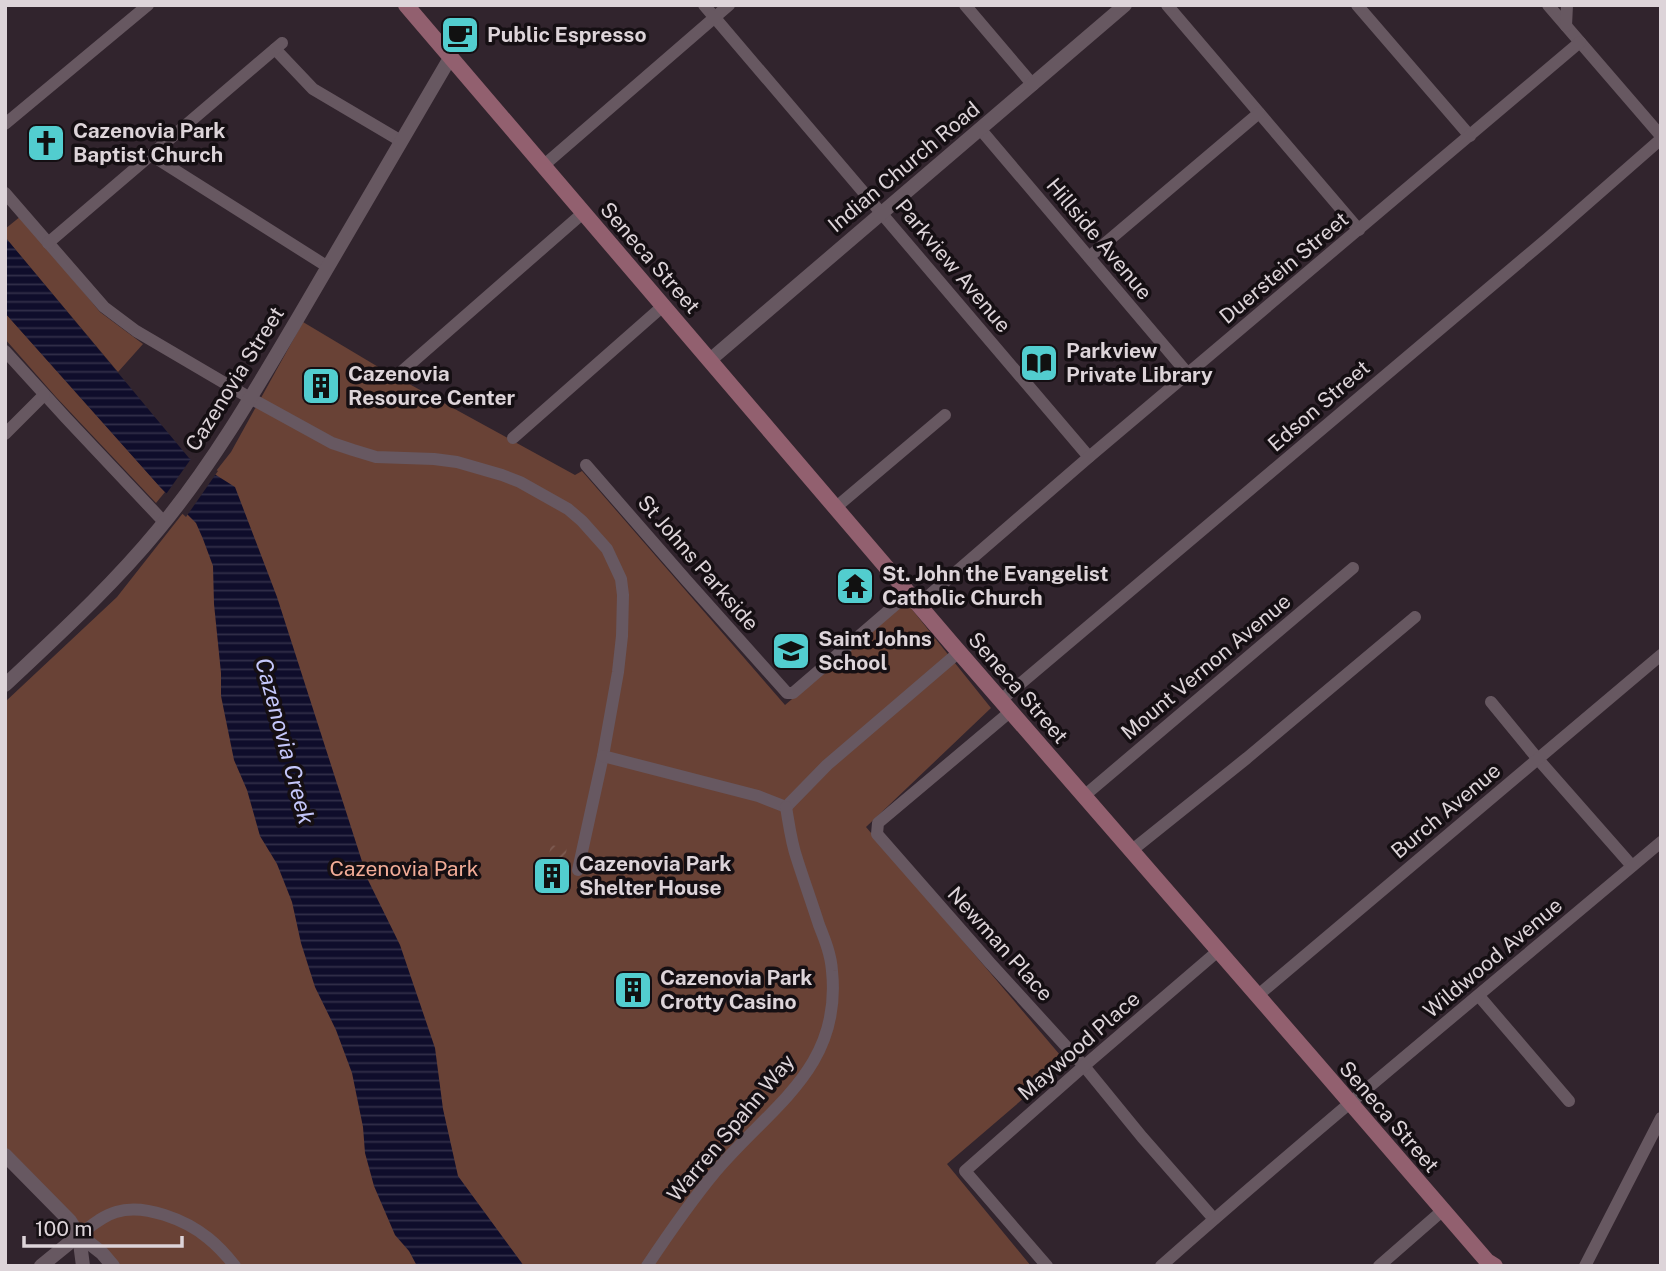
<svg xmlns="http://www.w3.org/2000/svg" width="1666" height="1271" font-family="'Public Sans',sans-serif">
<defs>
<pattern id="garden-furrows" width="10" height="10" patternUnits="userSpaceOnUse" patternTransform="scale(1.75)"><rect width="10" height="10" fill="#694236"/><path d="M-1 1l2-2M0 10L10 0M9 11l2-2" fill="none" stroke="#7e5c52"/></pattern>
<pattern id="water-rules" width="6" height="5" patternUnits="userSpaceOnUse" patternTransform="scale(1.75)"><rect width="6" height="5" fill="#0f0d2b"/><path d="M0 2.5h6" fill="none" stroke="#322f49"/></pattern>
</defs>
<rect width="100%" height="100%" fill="#31242d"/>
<g fill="#694236">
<polygon points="21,216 100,312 143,344 118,372 5,237 5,229"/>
<polygon points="5,313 165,492 156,503 56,397 5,339"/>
<polygon points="303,322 380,368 575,475 582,471 785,705 906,602 991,708 866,827 1066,1062 947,1164 1031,1266 115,1266 5,1148 5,702 117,597 231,452"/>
</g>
<polygon fill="url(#garden-furrows)" points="551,845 567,848 564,862 548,859"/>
<polygon fill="url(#water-rules)" points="5,237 189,458 235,487 277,597 368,880 400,945 435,1048 443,1109 458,1176 524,1266 417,1266 409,1251 395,1235 374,1186 365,1153 363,1127 352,1073 336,1030 315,987 301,943 292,902 277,864 260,836 247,790 234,760 221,696 221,673 214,604 213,566 203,539 196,523 160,487 5,313"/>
<polygon fill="#31242d" points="193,456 218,471 186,517 164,497"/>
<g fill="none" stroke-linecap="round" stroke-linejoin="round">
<g stroke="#675861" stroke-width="12">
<polyline points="704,5 1089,457"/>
<polyline points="965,5 1033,85"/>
<polyline points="1167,5 1359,230"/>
<polyline points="1357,5 1470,136"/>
<polyline points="1548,5 1661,136"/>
<polyline points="1566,26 1567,5"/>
<polyline points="275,49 313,89 401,141"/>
<polyline points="5,124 148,5"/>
<polyline points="981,130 1188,374"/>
<polyline points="151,155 328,267"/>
<polyline points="543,166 729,5"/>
<polyline points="5,193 104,307 136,331 250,398 332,443 353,450 376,457 434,459 457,462 502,475 520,482 568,509 582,521 607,549 621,579 623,595 622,636 618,672 603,756 578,870"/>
<polyline points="48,243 282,43"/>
<polyline points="1089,257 1259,113"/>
<polyline points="5,351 66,418 164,522"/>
<polyline points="400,373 583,213"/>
<polyline points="5,434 44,395"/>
<polyline points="513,438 663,306"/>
<polyline points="586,465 687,581 787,693 793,693 909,593"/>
<polyline points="835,508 945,415"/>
<polyline points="918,605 1089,457 1580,42"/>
<polyline points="1001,700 1548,238 1661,139"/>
<polyline points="1491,702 1537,758 1632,866"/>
<polyline points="1011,711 878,823 877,834 990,963 1084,1066 1142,1137 1214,1219"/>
<polyline points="603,756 758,796 786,807"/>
<polyline points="1084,796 1353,568"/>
<polyline points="786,807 827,765 959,652"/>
<polyline points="1131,851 1247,758 1415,617"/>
<polyline points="1257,996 1661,655"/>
<polyline points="1479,996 1569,1101"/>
<path d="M79,1235C90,1227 102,1216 116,1212C144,1203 186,1220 208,1238C218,1246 227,1256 235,1266"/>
<path d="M647,1266C669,1233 691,1201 716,1171C771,1106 842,1068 832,971C831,955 825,940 819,925C812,903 804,881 797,859C791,842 789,824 786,807"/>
<polyline points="1047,1266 965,1171 1084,1066 1218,951"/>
<path d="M1161,1266C1325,1121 1494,983 1661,842"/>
<polyline points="1379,1266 1442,1211"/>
<polyline points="1585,1266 1661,1118"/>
</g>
<g stroke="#675861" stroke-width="14">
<polyline points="710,360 1125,5"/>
<path d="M5,685C58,635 111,587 158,530C212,465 255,391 298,318C349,232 399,145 450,58"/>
<polyline points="5,1155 70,1221 79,1235 83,1266"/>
<polyline points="79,1235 102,1253 113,1266"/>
<polyline points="41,1266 79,1235"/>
</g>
<polyline stroke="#92606f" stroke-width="16" points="406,5 952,644 1310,1056 1487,1261 1495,1266"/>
</g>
<defs>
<symbol id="cafe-square" viewBox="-11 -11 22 22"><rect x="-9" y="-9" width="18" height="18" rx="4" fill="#52cdcf" stroke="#150f13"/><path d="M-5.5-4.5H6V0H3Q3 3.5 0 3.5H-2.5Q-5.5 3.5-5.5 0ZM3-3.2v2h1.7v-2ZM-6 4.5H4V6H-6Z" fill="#111"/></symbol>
<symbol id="church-square" viewBox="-11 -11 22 22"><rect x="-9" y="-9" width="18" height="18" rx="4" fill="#52cdcf" stroke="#150f13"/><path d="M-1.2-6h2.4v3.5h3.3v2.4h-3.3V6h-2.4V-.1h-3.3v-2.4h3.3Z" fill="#111"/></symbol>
<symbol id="library-square" viewBox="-11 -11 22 22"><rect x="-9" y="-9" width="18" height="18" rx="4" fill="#52cdcf" stroke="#150f13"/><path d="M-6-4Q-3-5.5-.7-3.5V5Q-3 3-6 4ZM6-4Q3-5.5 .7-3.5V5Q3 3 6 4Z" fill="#111"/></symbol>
<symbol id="building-square" viewBox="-11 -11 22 22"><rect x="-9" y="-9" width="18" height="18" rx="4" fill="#52cdcf" stroke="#150f13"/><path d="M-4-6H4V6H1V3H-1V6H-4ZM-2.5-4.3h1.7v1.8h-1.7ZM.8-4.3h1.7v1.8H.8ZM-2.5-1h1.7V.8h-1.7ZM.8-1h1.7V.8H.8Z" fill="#111"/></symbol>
<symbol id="temple-square" viewBox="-11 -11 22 22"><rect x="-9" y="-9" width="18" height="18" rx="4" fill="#52cdcf" stroke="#150f13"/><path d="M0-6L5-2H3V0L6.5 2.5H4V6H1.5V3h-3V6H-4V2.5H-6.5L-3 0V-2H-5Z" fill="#111"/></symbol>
<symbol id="school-square" viewBox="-11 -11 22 22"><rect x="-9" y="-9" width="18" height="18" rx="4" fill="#52cdcf" stroke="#150f13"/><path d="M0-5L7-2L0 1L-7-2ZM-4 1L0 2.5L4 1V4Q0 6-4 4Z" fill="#111"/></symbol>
</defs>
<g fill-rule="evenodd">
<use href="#cafe-square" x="438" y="13" width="44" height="44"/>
<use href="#church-square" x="24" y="121" width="44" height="44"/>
<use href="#library-square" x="1017" y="341" width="44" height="44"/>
<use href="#building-square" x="299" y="364" width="44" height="44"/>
<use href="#temple-square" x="833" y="564" width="44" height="44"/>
<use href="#school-square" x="769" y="629" width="44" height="44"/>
<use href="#building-square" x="530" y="854" width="44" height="44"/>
<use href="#building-square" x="611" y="968" width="44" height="44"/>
</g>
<g text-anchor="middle" stroke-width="7" stroke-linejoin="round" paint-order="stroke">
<g font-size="21" font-weight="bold" fill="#ddd4d9" stroke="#150f13" text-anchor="start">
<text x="487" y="42">Public Espresso</text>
<text x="73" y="138">Cazenovia Park<tspan x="73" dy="24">Baptist Church</tspan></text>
<text x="1066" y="358">Parkview<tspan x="1066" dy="24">Private Library</tspan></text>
<text x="348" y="381">Cazenovia<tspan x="348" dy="24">Resource Center</tspan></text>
<text x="882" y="581">St. John the Evangelist<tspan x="882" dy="24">Catholic Church</tspan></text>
<text x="818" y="646">Saint Johns<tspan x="818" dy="24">School</tspan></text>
<text x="579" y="871">Cazenovia Park<tspan x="579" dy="24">Shelter House</tspan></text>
<text x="660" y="985">Cazenovia Park<tspan x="660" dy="24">Crotty Casino</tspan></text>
</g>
<g font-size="21" fill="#ddd4d9" stroke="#150f13">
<text transform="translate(904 167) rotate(-40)" y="7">Indian Church Road</text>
<text transform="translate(1099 239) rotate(50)" y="7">Hillside Avenue</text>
<text transform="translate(650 258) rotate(49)" y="7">Seneca Street</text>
<text transform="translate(953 266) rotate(50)" y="7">Parkview Avenue</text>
<text transform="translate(1284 268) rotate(-40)" y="7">Duerstein Street</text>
<text transform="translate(235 379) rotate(-58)" y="7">Cazenovia Street</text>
<text transform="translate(1319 406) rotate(-41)" y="7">Edson Street</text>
<text transform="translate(698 563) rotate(49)" y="7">St Johns Parkside</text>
<text transform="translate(1206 667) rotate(-40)" y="7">Mount Vernon Avenue</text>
<text transform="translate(1018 688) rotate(49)" y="7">Seneca Street</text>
<text transform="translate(1446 811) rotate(-40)" y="7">Burch Avenue</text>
<text transform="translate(1000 944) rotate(48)" y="7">Newman Place</text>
<text transform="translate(1493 958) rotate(-40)" y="7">Wildwood Avenue</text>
<text transform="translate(1079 1046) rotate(-41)" y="7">Maywood Place</text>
<text transform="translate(1389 1117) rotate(49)" y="7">Seneca Street</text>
<text transform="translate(731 1128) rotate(-50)" y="7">Warren Spahn Way</text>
</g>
<g font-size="21" fill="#f2ac97" stroke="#150f13">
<text x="404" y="876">Cazenovia Park</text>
</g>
<g font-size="23" font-style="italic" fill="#c5c7fa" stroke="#150f13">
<text transform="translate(285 741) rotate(75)" y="8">Cazenovia Creek</text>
</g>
</g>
<rect width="1666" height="1271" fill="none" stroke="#ddd4d9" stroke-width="14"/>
<path d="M24 1236v10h158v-10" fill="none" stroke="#ddd4d9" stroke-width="3.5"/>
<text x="35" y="1236" font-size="21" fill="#ddd4d9" stroke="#150f13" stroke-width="5" paint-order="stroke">100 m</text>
</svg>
